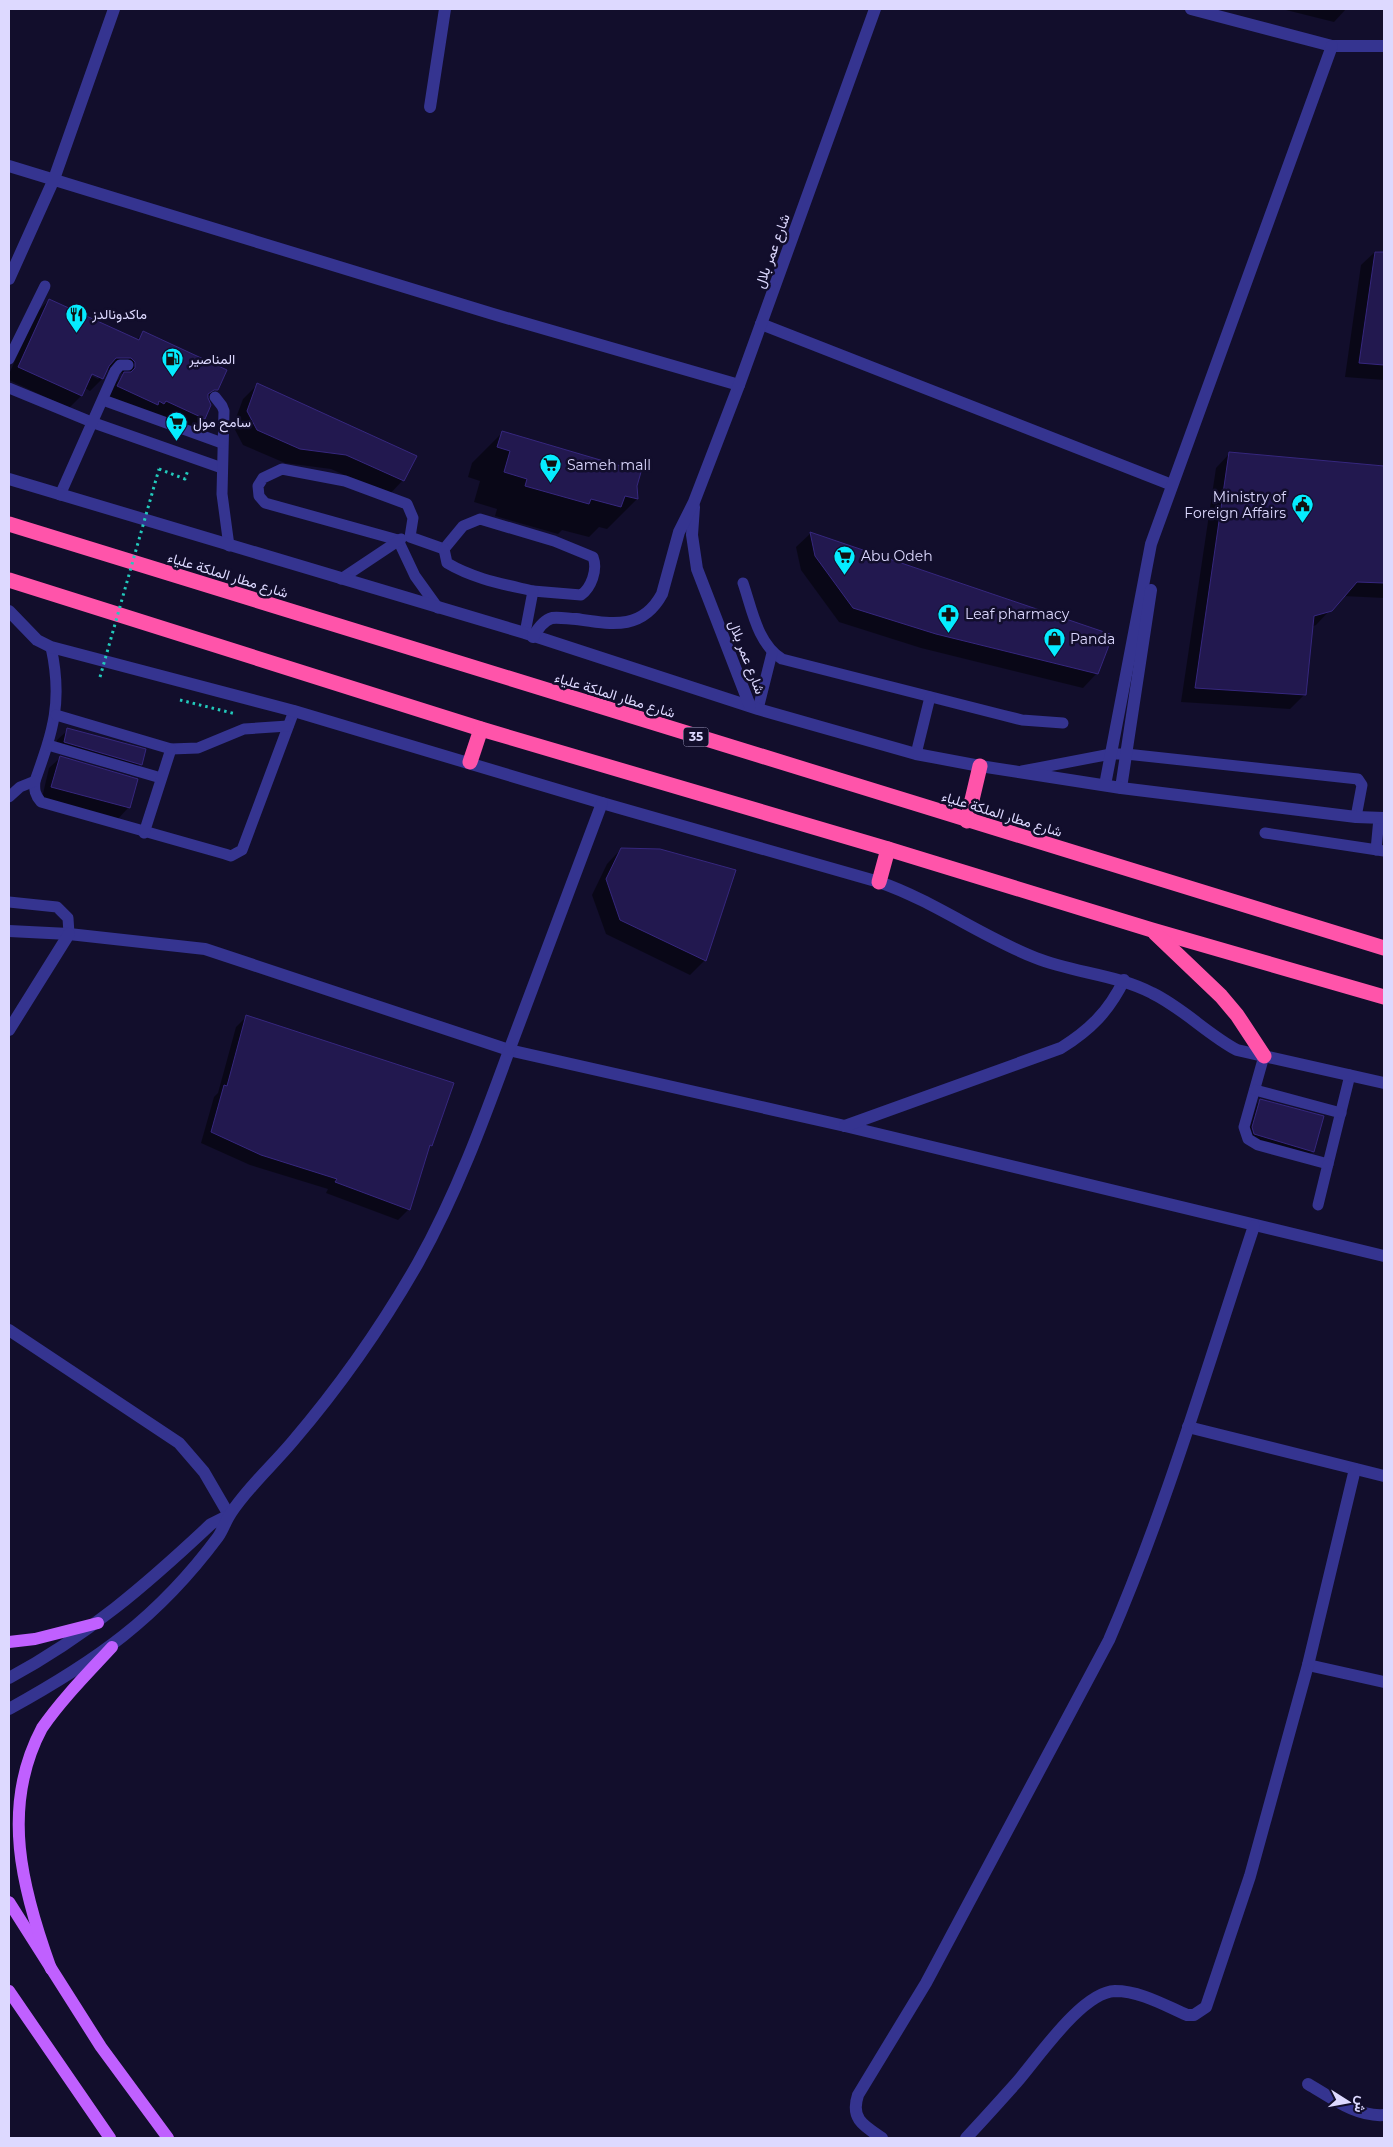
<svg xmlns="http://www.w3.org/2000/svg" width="1393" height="2147" font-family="Montserrat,Vazirmatn,sans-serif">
<rect width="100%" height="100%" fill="#120e2c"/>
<g fill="#0007" fill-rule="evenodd">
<polygon points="1282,9 1346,9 1334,22"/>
<polygon points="1376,251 1384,252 1384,380 1345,377 1361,265"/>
<path d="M49,300L136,340L144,333L217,389L207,400L204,418L192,430L105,398L112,386L123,375L119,370H106L102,379L90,391L85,388L81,396L69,408L9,380V374L37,312ZM87,371L100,377L98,379L86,373Z"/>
<polygon points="258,384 403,480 389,495 331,469 285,463 243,445 233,426 243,399"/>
<polygon points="502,433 636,486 637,499 607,529 599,527 589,537 562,530 558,534 495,516 497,509 474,502 480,481 468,477 472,463"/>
<polygon points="1230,453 1384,467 1384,598 1343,596 1316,625 1311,627 1305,694 1290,709 1181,702 1216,468"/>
<polygon points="811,533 1097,673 1083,688 921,648 839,622 801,570 796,547"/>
<polygon points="68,730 140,764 130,775 54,752 57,740"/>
<polygon points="60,758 136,780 128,808 118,819 42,798 49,768"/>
<polygon points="621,849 705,960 690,975 606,934 592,895 607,864"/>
<polygon points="246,1017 431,1145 427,1149 409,1209 398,1220 326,1193 328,1189 250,1165 201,1143 214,1097 218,1093 236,1027"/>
<polygon points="1260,1100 1313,1151 1310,1154 1254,1139 1249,1131 1257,1104"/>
</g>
<g fill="#22184f" stroke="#36277e">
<polygon points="1375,252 1384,252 1384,365 1359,363"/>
<polygon points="49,299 139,340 143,331 227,370 218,390 214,390 208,394 208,398 211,405 205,419 166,401 164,404 159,401 158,405 117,386 124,372 131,372 135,368 135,362 131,358 116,358 109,366 103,379 92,374 82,396 18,367"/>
<polygon points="257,383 417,456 404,481 346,455 300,449 257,430 247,411"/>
<polygon points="502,431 641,472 637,486 638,499 625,496 621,507 591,499 589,504 525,486 527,479 504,472 510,451 497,447"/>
<polygon points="1229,452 1384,466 1384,583 1357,582 1332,611 1314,616 1306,695 1195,688"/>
<polygon points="810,532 1113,635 1098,674 936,634 853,608 815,556"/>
<polygon points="67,728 146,749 142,765 64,742"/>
<polygon points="60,756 138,779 130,808 51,787"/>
<polygon points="621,848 660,849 736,870 706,961 620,920 606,879"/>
<polygon points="246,1015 454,1083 432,1146 430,1145 410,1210 335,1182 337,1179 261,1155 211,1132 224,1085 227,1086"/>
<polygon points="1260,1099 1324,1116 1314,1152 1254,1134 1252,1127"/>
</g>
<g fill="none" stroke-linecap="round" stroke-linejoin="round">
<g stroke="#22cabc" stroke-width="3" stroke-dasharray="2.5 4" stroke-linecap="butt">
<polyline points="159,469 185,479 188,470"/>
<polyline points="180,700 236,714"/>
</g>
<g stroke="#353490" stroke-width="11">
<polyline points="9,359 45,286"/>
<polyline points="9,388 94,423 222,468"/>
<polyline points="215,397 222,406 224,411 222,494 229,546"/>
<polyline points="103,400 222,443"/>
<polyline points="60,495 115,371 120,365 128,365"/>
<path d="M398,540L265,503L259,496L258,486L263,478L282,469L345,481L407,504L413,518L410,537L444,549L463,526L480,519L554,541L593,557C598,570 591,588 581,595L533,591"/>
<polyline points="398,540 415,576 438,608"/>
<path d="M444,549L447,563C474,579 503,584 533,591L525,633"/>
<polyline points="341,579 401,539"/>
<path d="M743,583C752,609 757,643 782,659L1002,715L1022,720L1063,723"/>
<path d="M51,647C63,702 53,730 35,781C34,790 35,795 41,802L225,854L231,856L242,850L294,711"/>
<polyline points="758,709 772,653"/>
<polyline points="56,715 171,749 198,748 244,729 288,726"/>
<polyline points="48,745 161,778"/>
<polyline points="916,754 930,697"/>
<polyline points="1022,771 1111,754 1126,754 1358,779 1362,785 1356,817"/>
<polyline points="9,797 20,787 35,781"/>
<polyline points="144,833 171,749"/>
<polyline points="1265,833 1384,851"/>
<polyline points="1376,850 1379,818"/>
<polyline points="9,902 57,907 68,918 69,934"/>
<polyline points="1264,1056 1244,1127 1248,1139 1258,1145 1328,1164 1350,1075"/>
<polyline points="1255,1090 1341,1113"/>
<polyline points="1318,1205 1328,1164"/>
</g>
<g stroke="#353490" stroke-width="12">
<polyline points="1191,9 1332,46 1384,46"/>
<polyline points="430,107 445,9"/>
<polyline points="9,166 493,314 739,385"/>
<polyline points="9,279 54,179 114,9"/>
<polyline points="761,324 1172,485"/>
<polyline points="1105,785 1151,544 1332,46"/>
<polyline points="1121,788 1151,590"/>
<polyline points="9,931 69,934 205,949 509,1050 845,1126 1384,1256"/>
<polyline points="9,1030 69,934"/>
<path d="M845,1126L1061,1048C1090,1030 1109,1011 1124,980"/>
<polyline points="9,1330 179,1443 204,1472 229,1515"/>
<polyline points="1188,1427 1384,1476"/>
<polyline points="1308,1665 1384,1682"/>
<path d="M1308,2084C1332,2098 1356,2117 1384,2115"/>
<path d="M882,2138C864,2126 850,2119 858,2095L926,1983L1109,1640C1167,1506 1208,1364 1254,1226"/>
<path d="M966,2138C983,2120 1000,2101 1017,2082C1038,2058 1082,1992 1115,1991C1140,1991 1164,2005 1187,2015H1194L1206,2007L1250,1876L1308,1665L1355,1469"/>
</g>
<g stroke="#353490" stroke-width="12">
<polyline points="9,479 525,633 758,709 916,754 980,766 1121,788 1356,817 1384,818"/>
<polyline points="694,507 692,535 697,569 750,706"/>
<path d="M9,611L37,640L51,647L294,711L602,803L879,882C934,901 982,937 1036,958C1074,973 1115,974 1152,993C1183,1008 1207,1034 1237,1050L1384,1083"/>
<path d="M533,637C537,630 544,620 552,618C560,617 569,619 576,619C611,624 642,631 662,594L679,532L694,502L739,385L875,9"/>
<path d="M9,1678C87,1636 146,1585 211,1524L229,1515"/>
<path d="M9,1709C96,1661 157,1619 218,1537C223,1530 226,1520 231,1513C248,1487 273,1465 293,1441C340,1386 382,1326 418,1263C456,1195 483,1122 510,1048C540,966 572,885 602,803"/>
</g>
<g stroke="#c060ff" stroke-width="12">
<polyline points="9,1642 35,1639 98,1623"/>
<polyline points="9,1902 101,2047 168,2138"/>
<path d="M51,1969C22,1889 0,1807 42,1728C62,1699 88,1673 112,1647"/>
<polyline points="9,1991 110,2138"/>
</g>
<g stroke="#ff54aa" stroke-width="15">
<polyline points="9,524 1384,948"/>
<polyline points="9,580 481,729 888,849 1152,930 1384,997"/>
<polyline points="470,762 481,729"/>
<polyline points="967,821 980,766"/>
<polyline points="879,882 888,849"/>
<polyline points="1155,933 1221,996 1237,1015 1264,1056"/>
</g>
<polyline stroke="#22cabc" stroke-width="3" stroke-dasharray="2.5 4" stroke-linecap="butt" points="100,677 159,469"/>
</g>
<defs>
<symbol id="restaurant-pin" viewBox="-11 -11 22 30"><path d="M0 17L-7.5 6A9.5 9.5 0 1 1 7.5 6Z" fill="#05ecff" stroke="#120e2c"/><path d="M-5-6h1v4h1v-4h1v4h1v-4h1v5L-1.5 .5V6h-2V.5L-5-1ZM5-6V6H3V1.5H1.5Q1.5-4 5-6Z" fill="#111"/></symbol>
<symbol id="fuel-pin" viewBox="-11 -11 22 30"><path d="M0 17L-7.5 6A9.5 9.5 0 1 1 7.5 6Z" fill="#05ecff" stroke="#120e2c"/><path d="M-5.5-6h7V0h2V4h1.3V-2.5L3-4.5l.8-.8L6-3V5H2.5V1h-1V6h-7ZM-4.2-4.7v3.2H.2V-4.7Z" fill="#111"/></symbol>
<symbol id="supermarket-pin" viewBox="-11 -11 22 30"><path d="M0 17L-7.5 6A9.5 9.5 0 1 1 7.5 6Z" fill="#05ecff" stroke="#120e2c"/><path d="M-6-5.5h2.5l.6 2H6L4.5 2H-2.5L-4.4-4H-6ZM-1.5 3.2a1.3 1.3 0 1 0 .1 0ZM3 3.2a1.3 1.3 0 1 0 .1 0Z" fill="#111"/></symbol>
<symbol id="civic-pin" viewBox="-11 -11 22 30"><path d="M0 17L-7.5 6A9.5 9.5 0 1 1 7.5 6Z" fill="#05ecff" stroke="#120e2c"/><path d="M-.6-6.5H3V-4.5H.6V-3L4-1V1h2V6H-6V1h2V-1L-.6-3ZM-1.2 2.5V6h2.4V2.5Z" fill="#111"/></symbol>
<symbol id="pharmacy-pin" viewBox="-11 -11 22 30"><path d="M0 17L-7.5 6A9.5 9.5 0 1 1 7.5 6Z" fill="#05ecff" stroke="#120e2c"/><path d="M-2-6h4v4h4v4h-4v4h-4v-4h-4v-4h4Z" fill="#111"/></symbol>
<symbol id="shop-pin" viewBox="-11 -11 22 30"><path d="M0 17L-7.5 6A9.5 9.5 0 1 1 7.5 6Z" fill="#05ecff" stroke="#120e2c"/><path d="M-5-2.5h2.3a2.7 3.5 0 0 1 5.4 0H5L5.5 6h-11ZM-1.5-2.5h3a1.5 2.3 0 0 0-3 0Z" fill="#111"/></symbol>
</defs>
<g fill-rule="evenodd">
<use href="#restaurant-pin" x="64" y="302" width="25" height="34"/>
<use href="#fuel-pin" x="160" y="346" width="25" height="34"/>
<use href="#supermarket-pin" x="164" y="410" width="25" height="34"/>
<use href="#supermarket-pin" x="538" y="452" width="25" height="34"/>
<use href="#civic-pin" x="1290" y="492" width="25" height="34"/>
<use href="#supermarket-pin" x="832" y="544" width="25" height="34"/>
<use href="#pharmacy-pin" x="936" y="602" width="25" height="34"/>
<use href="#shop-pin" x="1042" y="626" width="25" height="34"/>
</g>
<g text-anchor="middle" stroke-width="5" stroke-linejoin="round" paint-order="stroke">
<rect fill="#120e2c" stroke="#a09cc0" stroke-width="1" x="683.5" y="727.5" width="25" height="19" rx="4"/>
<g font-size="12" font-weight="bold" fill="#ddd9ff">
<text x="696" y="741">35</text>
</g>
<g font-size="14" fill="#ddd9ff" stroke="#120e2c">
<text transform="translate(772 251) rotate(-70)" y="5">شارع عمر بلال</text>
<text transform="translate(228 575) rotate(17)" y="5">شارع مطار الملكة علياء</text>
<text transform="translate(747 657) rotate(69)" y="5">شارع عمر بلال</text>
<text transform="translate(615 695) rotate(17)" y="5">شارع مطار الملكة علياء</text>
<text transform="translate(1002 814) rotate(17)" y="5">شارع مطار الملكة علياء</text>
</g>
<g font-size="14" fill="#ddd9ff" stroke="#120e2c" text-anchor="start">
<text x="92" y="319">ماكدونالدز</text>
<text x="189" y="364">المناصير</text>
<text x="193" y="427">سامح مول</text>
<text x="567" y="470">Sameh mall</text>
<text x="1286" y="502" text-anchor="end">Ministry of<tspan x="1286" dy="16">Foreign Affairs</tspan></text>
<text x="861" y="561">Abu Odeh</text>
<text x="965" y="619">Leaf pharmacy</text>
<text x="1070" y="644">Panda</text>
</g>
</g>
<rect width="1393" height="2147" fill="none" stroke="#ddd9ff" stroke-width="20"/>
<g transform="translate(1348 2102) rotate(101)" stroke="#120e2c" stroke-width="4" paint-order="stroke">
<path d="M0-4L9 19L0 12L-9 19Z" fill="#ddd9ff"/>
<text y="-8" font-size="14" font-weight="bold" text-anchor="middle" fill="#ddd9ff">ش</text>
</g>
</svg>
